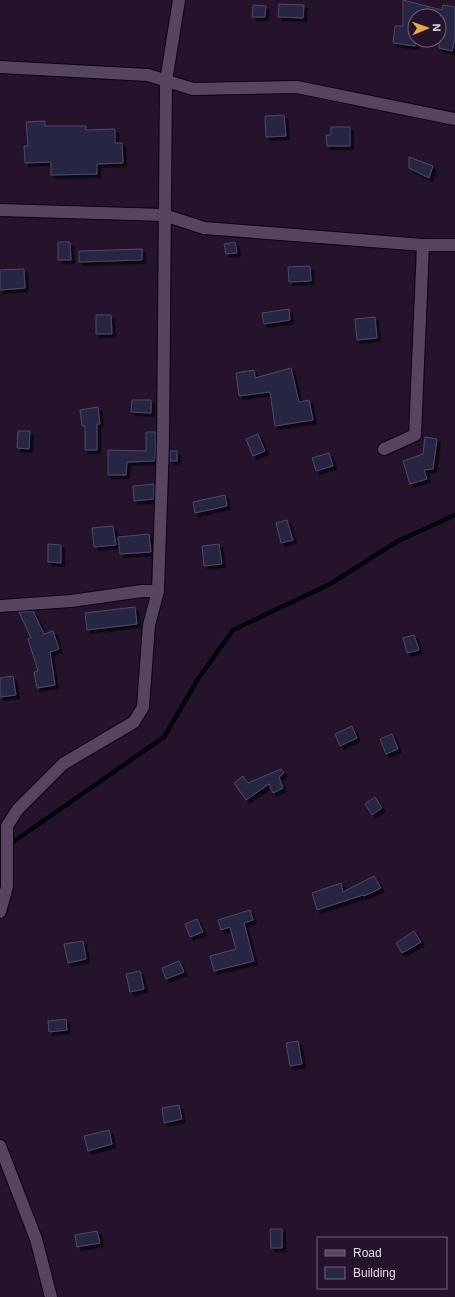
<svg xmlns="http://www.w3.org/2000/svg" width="455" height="1297" font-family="Arial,sans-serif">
<defs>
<filter id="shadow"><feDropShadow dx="3.5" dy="3.5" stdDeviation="0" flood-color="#0009"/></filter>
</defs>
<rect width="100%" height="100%" fill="#24132a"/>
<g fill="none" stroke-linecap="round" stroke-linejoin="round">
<polyline stroke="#000709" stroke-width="4.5" points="13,842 164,737 198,679 233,630 330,584 398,541 455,515"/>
</g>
<g fill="#282843" stroke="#494a68" filter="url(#shadow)">
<polygon points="403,0 442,10 443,5 455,7 455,39 452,51 439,48 439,16 415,16 415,46 393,43 395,26 403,26"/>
<polygon points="279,4 304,5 303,18 278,17"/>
<polygon points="253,5 266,6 265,17 252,17"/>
<polygon points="284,115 286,136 266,137 265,116"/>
<polygon points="45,121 45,126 86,126 86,130 115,129 115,143 122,143 123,163 97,164 97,174 51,175 51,162 25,163 24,146 28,146 26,122"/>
<polygon points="331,127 350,127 350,146 327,146 326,135 331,135"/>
<polygon points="409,157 433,166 429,178 409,168"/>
<polygon points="58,242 70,242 71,260 58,260"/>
<polygon points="235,242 237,253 226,254 224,244"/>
<polygon points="142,249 142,260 79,262 79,251"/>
<polygon points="310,266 311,281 289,282 288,267"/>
<polygon points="24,269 25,288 0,290 0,270"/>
<polygon points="289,309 290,320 264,324 262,313"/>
<polygon points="96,315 111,315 112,334 96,334"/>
<polygon points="375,317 377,338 357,340 355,319"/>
<polygon points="291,368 299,402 309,400 313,420 275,426 270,392 239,396 236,373 254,370 255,378"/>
<polygon points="132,400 151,400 151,413 131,412"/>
<polygon points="98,407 100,424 97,424 97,450 85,450 85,426 82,426 80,410"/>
<polygon points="18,431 30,431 29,449 17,448"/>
<polygon points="146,432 156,432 155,461 127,462 126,475 108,475 108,450 146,451"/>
<polygon points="258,434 265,451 253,456 246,439"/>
<polygon points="425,437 437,439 433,469 424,470 427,479 410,484 403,461 423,454"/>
<rect x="170" y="451" width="7" height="10"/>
<polygon points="329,453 333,466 316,471 312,458"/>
<polygon points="154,484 154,499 134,501 133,486"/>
<polygon points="225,495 227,506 195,513 193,502"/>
<polygon points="287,520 293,540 281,543 276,523"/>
<polygon points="113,526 116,545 94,547 92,528"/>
<polygon points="149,534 151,552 120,554 118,537"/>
<polygon points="48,544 61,545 61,563 48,562"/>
<polygon points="219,544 222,564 204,566 202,546"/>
<polygon points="135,607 137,624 87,630 85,613"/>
<polygon points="33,611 44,634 53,631 59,649 50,652 55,685 37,688 34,672 38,671 28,639 31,638 19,612"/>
<polygon points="414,635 419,650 407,653 403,638"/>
<polygon points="13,676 16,695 0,697 0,678"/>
<polygon points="352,726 357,738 340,746 335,734"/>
<polygon points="392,734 398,749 386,754 380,739"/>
<polygon points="281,769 284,773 279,777 283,788 273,793 269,784 246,800 234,783 243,776 248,783"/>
<polygon points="375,797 382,808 372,815 365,804"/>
<polygon points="374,876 381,888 364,896 363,895 317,910 312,893 341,883 343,892"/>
<polygon points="250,910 253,920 244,923 254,961 214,971 210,956 236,949 230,927 221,930 218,920"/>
<polygon points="197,919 203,932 190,937 185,924"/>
<polygon points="414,931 421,942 402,953 396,943"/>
<polygon points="83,941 86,959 68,963 64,944"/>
<polygon points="179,961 184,972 166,979 162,968"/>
<polygon points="140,971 144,989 130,992 126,974"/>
<polygon points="66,1019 67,1030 49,1032 48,1021"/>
<polygon points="298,1041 302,1064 290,1066 286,1043"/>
<polygon points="179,1105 182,1119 164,1123 162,1108"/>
<polygon points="109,1130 112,1144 88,1151 84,1136"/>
<polygon points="270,1229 282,1229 282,1248 271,1248"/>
<polygon points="97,1231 100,1243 77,1247 75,1235"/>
</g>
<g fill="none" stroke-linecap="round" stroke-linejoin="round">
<defs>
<g id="street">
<polyline points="0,67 148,75 193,89 297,87 455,119"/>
<polyline points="0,210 164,215 204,228 423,245 455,245"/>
<polyline points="384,449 415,435 423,245"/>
<polyline points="0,606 71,601 142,591 158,591"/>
<polyline points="0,912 7,887 7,826 18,809 63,764 134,722 143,707 149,625 158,591 163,442 166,81 179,0"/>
<polyline points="0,1146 36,1239 51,1297"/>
</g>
</defs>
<use href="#street" stroke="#0d0112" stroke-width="14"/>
<use href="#street" stroke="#57445e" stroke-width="12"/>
</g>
<rect x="317" y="1237" width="130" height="52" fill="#24132a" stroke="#726377"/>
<rect x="325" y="1250" width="20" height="6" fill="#57445e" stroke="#726377"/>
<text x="353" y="1257" font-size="12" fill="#e7dbeb">Road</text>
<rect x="325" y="1267" width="20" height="12" fill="#282843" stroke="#726377"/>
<text x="353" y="1277" font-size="12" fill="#e7dbeb">Building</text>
<g transform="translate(427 28) rotate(88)"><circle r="19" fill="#24132a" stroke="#726377"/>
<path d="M0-3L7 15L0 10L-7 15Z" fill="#e7ac36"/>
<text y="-6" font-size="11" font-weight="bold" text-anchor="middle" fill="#e7dbeb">N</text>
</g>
</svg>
